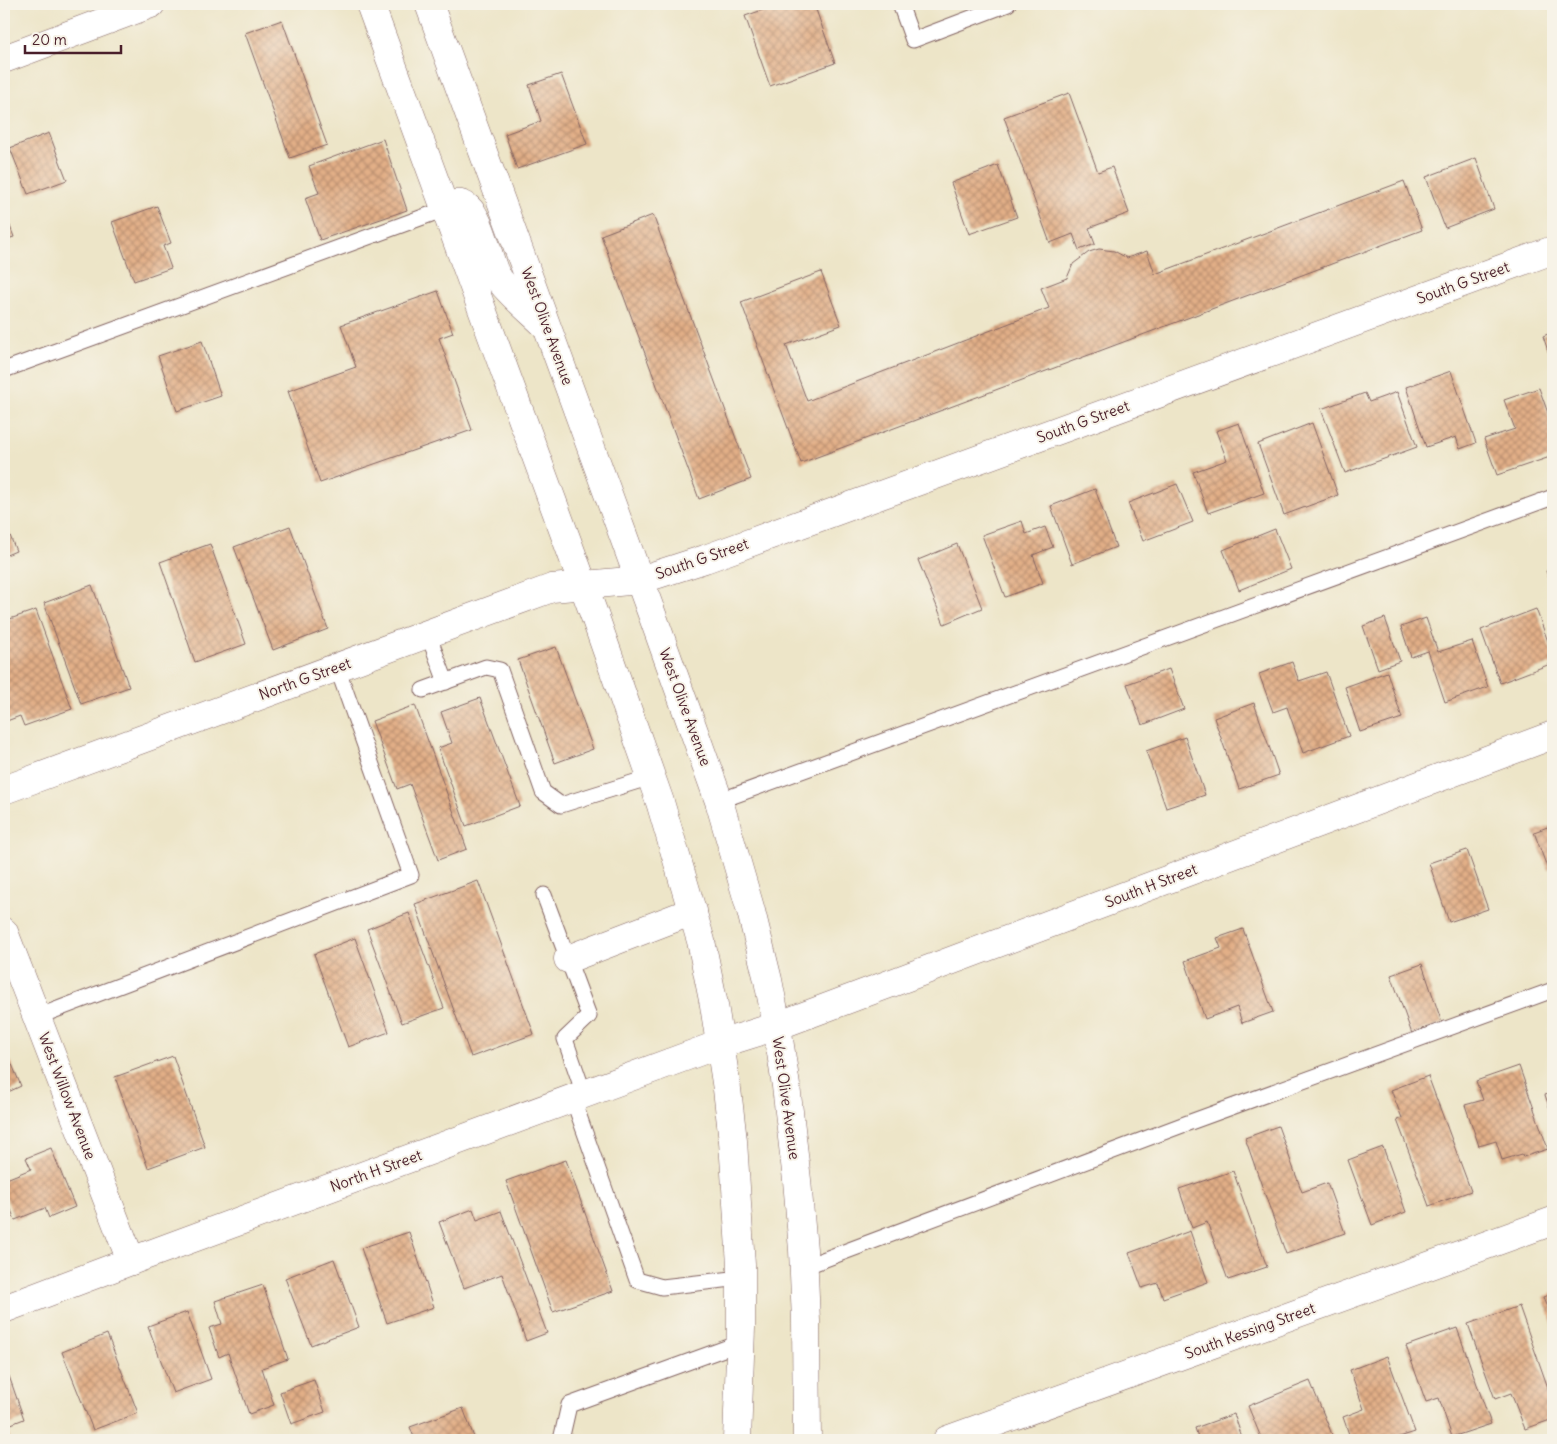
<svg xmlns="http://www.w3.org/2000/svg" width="1557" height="1444" font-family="Delius,sans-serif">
<defs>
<pattern id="building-cross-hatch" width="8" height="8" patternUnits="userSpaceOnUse" patternTransform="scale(1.25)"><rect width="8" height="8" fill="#e2af87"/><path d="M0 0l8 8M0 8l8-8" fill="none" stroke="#b98e6f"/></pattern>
</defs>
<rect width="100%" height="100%" fill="#f7f3e8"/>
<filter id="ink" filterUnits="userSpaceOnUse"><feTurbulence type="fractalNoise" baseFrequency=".02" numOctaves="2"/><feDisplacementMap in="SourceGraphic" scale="10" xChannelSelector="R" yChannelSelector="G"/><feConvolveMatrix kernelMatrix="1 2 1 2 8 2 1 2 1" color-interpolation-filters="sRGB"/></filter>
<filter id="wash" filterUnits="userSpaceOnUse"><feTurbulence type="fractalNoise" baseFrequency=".0096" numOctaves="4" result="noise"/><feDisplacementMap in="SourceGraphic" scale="20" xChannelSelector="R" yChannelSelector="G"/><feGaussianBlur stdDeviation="1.12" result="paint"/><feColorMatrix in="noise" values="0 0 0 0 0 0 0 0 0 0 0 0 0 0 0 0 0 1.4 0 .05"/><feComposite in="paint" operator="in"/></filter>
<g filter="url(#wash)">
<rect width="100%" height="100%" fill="#ede5c8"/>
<g id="blocks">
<g fill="url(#building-cross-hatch)">
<polygon points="780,4 814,4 835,63 770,86 745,16"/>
<polygon points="282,20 327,145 290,158 245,33"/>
<polygon points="561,74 587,144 517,169 505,134 541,121 529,85"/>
<polygon points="1069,93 1098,172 1112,167 1129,213 1089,228 1095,244 1079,250 1073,234 1050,243 1004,117"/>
<polygon points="49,133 67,180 28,194 10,148"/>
<polygon points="383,139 407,210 320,240 305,198 319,193 309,166"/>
<polygon points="1476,158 1494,209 1445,228 1426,177"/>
<polygon points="998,165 1017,217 969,234 951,183"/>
<polygon points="1404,181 1422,230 801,463 741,302 821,272 841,325 786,345 807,401 1049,308 1041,288 1067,278 1073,264 1089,252 1099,249 1114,251 1127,258 1147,251 1155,274"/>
<polygon points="157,206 171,243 163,246 171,268 134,281 112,222"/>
<polygon points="4,210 14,237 4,240"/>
<polygon points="653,215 751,479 699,499 601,235"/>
<polygon points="438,291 453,333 439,338 472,430 320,483 288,391 356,367 341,325"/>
<polygon points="1553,332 1553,366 1543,336"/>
<polygon points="202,341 221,396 177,411 158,356"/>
<polygon points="1451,371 1476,443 1460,449 1456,437 1426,447 1406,387"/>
<polygon points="1539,388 1553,427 1553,456 1497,475 1484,439 1515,429 1504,400"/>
<polygon points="1397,392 1417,447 1345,473 1321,409 1365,393 1369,402"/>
<polygon points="1239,423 1264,493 1208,513 1193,472 1227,460 1216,431"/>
<polygon points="1312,423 1338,495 1284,515 1258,444"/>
<polygon points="1177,484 1193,522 1143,541 1128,503"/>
<polygon points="1095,489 1116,547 1072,564 1051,506"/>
<polygon points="4,520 16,551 4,556"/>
<polygon points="1022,521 1026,534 1045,527 1053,547 1033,555 1043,583 1005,597 982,535"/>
<polygon points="290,526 328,629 273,650 234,547"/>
<polygon points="1275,529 1291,569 1239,590 1223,550"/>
<polygon points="210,544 246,644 195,662 160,562"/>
<polygon points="957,544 982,608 944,624 918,560"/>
<polygon points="1553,568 1553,589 1546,571"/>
<polygon points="92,585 129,687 81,704 44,603"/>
<polygon points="1536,609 1553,655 1553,663 1500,683 1481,630"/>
<polygon points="36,610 72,709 24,726 20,716 4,722 4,684 5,683 4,621"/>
<polygon points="1385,618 1400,661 1378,669 1363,626"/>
<polygon points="1426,618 1438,652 1472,641 1488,687 1445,702 1428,651 1411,657 1401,627"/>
<polygon points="556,647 593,749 555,763 518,660"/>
<polygon points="1292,662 1299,681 1326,672 1349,736 1303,753 1287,707 1273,712 1259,674"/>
<polygon points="1169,669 1184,709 1142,725 1127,684"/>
<polygon points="1387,672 1402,718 1360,732 1345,687"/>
<polygon points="480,698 520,806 466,826 438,748 452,743 441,712"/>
<polygon points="1254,703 1279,775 1239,789 1214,718"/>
<polygon points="415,705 467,849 438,860 410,784 397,789 372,721"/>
<polygon points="1185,737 1205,795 1166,808 1146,751"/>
<polygon points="1553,825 1553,868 1548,870 1534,832"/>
<polygon points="1467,850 1488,909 1449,922 1429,863"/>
<polygon points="478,881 534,1034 471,1057 415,904"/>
<polygon points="409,913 444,1008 402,1023 367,929"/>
<polygon points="1243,929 1273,1012 1242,1023 1237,1007 1205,1019 1185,961 1221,948 1217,938"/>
<polygon points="355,938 389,1032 348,1047 314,954"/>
<polygon points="1422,964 1442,1023 1412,1034 1391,975"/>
<polygon points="6,1050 21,1086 4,1094 4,1051"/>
<polygon points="173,1056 205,1147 148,1168 115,1077"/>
<polygon points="1519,1066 1548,1149 1523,1157 1522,1154 1502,1160 1496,1141 1479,1146 1465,1105 1483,1100 1476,1081"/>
<polygon points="1428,1076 1471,1191 1429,1206 1397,1120 1402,1118 1391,1090"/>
<polygon points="1553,1092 1553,1118 1545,1095"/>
<polygon points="1278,1126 1302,1192 1327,1183 1345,1233 1286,1254 1245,1138"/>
<polygon points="1383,1147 1406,1212 1372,1225 1348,1160"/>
<polygon points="51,1148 75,1207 49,1218 45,1208 15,1220 4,1193 4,1180 31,1169 26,1158"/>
<polygon points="566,1160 613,1291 553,1312 506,1181"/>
<polygon points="1233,1171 1267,1267 1228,1280 1207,1222 1192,1228 1179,1189"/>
<polygon points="473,1209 477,1220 501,1211 547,1333 526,1341 502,1274 464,1288 439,1222"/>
<polygon points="1190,1231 1208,1282 1163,1298 1158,1283 1142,1288 1129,1253"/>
<polygon points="409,1232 434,1307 387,1323 361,1248"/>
<polygon points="334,1259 359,1327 311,1345 285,1278"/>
<polygon points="263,1285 288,1359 262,1368 274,1405 249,1414 228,1353 219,1357 209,1328 222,1324 215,1301"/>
<polygon points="1553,1293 1553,1325 1543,1297"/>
<polygon points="1519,1306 1553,1402 1553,1419 1525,1429 1511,1393 1495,1399 1468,1324"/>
<polygon points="187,1312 211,1379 173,1393 148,1326"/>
<polygon points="1457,1328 1491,1424 1452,1437 1439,1398 1426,1402 1406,1346"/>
<polygon points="107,1334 138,1413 93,1430 62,1352"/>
<polygon points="1387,1356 1415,1432 1390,1440 1351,1440 1343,1417 1364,1409 1350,1370"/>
<polygon points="9,1376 24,1419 6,1426 11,1440 4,1440 4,1378"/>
<polygon points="314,1380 325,1412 291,1424 280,1392"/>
<polygon points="1310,1381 1333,1437 1324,1440 1262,1440 1248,1406"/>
<polygon points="463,1408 475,1440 415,1440 410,1427"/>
<polygon points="1234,1414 1243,1440 1199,1440 1195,1428"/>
</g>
</g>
</g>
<g filter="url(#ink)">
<use href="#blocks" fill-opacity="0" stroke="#836462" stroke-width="1"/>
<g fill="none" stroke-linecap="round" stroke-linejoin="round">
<defs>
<g id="lane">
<polyline points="900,4 913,40 1008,4"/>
<polyline points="4,370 445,209"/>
<polyline points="428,634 446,682"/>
<polyline points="423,690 486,667 500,670 543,792 561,805 651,777"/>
<polyline points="719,801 1553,497"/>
<polyline points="544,895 589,1016 565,1039 584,1094"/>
<polyline points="37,1017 411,875 337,667"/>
<polyline points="573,1099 637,1280 662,1287 741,1278"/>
<polyline points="804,1267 1185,1124 1553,990"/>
<polyline points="561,1440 569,1405 740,1343"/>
</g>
<g id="street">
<polyline points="4,59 151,4"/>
<polyline points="4,790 552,588 640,580 705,559 1553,250"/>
<polyline points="4,932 131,1261"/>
<polyline points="568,959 693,911"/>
<polyline points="4,1309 131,1261 720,1044 777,1026 1553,735"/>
<polyline points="947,1440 1553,1221"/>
</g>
<g id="secondary">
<polyline points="370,4 595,617 660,802 701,941 714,1005 727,1089 733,1141 741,1265 741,1328 737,1440"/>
<polyline points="429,4 653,617 719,801 751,911 768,980 777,1026 786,1086 797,1180 803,1250 806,1321 807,1440"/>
<path d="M445,209C448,208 453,205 456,204C481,201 487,263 498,278C509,293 528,309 542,322"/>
</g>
</defs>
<use href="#lane" stroke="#836462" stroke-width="17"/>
<use href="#street" stroke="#836462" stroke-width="29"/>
<use href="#secondary" stroke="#836462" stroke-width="29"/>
<use href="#lane" stroke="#fff" stroke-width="15"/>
<use href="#street" stroke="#fff" stroke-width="28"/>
<use href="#secondary" stroke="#fff" stroke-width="28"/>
</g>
</g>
<g text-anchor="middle" stroke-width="4" stroke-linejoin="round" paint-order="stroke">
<g font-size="15" fill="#4a1f2b" stroke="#f7f3e8">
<text transform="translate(1463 283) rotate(-20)" y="5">South G Street</text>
<text transform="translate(547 326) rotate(70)" y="5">West Olive Avenue</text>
<text transform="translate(1083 422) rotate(-20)" y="5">South G Street</text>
<text transform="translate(702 559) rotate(-19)" y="5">South G Street</text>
<text transform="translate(305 679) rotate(-20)" y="5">North G Street</text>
<text transform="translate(685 707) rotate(70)" y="5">West Olive Avenue</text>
<text transform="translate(1151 886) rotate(-21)" y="5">South H Street</text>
<text transform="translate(67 1096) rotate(69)" y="5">West Willow Avenue</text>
<text transform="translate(786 1098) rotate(82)" y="5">West Olive Avenue</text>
<text transform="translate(376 1171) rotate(-20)" y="5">North H Street</text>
<text transform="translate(1250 1331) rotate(-20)" y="5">South Kessing Street</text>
</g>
</g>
<rect width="1557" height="1444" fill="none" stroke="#f7f3e8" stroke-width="20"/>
<path d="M25 45v8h96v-8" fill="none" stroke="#4a1f2b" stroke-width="2.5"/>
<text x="32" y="45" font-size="15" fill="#4a1f2b" stroke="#f7f3e8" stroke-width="4" paint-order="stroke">20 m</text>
</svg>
